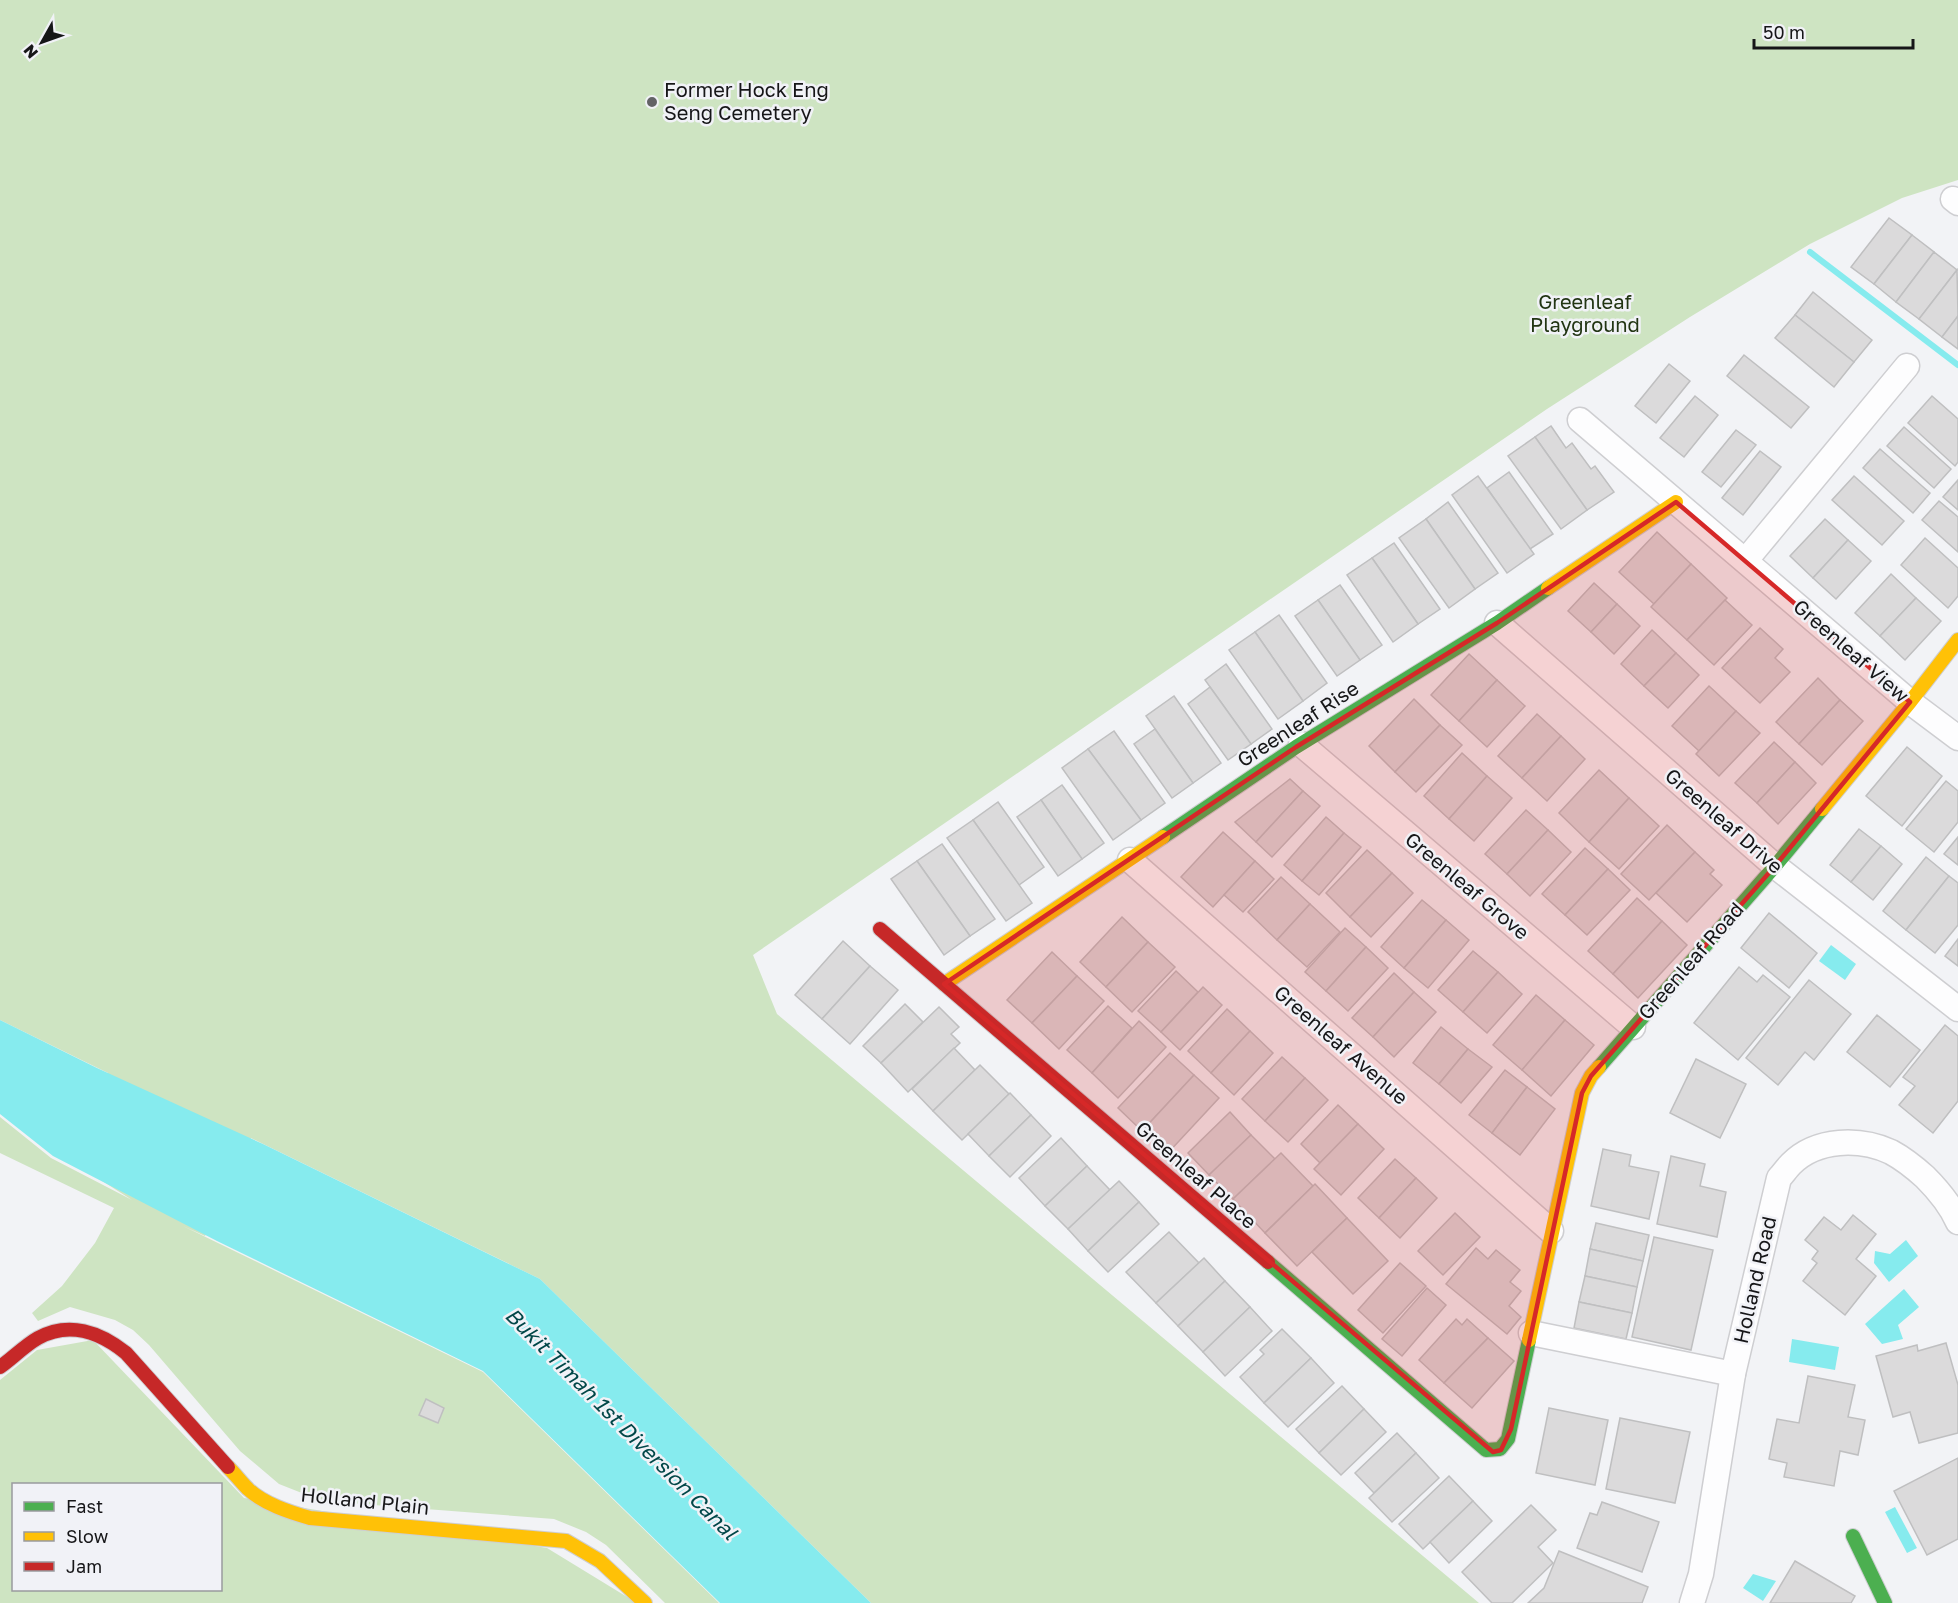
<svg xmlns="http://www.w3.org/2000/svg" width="1958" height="1603" font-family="'Golos Text',sans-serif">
<rect width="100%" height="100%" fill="#f2f3f6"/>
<g fill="#cee4c2" fill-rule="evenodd">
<polygon points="0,0 1958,0 1958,180 1902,198 1810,244 1690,317 1547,409 753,955 777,1014 1479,1603 871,1603 540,1279 251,1138 205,1236 183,1226 483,1372 719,1603 665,1603 606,1545 586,1532 554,1519 322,1501 279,1484 240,1451 149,1345 133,1330 115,1320 70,1307 38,1321 32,1313 62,1286 95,1243 114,1208 0,1153 0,1117 51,1158 132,1200 68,1159 108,1073 0,1020"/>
<path d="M93,1340L244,1498L547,1548L637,1603H0V1380L37,1350ZM14,1484H220V1590H14Z"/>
</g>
<g fill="#86ebee">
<polygon points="1831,945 1856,964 1845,980 1819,961"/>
<polygon points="0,1020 97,1068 263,1144 540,1279 871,1603 720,1603 483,1371 217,1241 53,1156 0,1114"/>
<polygon points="1906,1240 1918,1256 1889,1282 1874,1263 1875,1251 1890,1254"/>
<polygon points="1904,1289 1919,1307 1898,1325 1903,1339 1882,1344 1865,1324"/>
<polygon points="1792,1339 1839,1347 1835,1370 1789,1362"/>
<polygon points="1895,1507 1917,1548 1907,1553 1885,1512"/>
<polygon points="1753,1574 1776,1581 1763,1601 1743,1588"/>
</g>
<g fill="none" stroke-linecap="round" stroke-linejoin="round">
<polyline stroke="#86ebee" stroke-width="6" points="1810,252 1958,365"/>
</g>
<g fill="#dbdadb" stroke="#bfbfc0" stroke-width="1.5">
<polygon points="1889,218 1912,235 1874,284 1851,267"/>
<polygon points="1912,235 1934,252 1896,302 1874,284"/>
<polygon points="1934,252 1957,270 1919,319 1896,302"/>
<polygon points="1957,270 1958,316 1942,337 1919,319"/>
<polygon points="1813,292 1872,340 1854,362 1795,315"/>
<polygon points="1795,315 1854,362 1834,387 1775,338"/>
<polygon points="1958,316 1958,349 1942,337"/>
<polygon points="1744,355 1809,407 1791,428 1727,376"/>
<polygon points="1669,364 1690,381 1656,423 1635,406"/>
<polygon points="1695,396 1718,415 1684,457 1660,438"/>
<polygon points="1932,396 1958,419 1958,462 1955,466 1908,423"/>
<polygon points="1551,426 1566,448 1572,443 1591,469 1595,466 1614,492 1587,510 1535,437"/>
<polygon points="1904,427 1951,469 1934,488 1887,446"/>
<polygon points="1736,430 1756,445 1721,487 1702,472"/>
<polygon points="1535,437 1587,510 1561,529 1508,456"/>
<polygon points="1880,449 1930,493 1913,513 1863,468"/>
<polygon points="1760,451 1781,467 1743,515 1722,498"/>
<polygon points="1509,472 1553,534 1530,549 1487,488"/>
<polygon points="1478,476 1534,554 1507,573 1452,495"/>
<polygon points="1854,476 1904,521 1882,545 1832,500"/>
<polygon points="1958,480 1958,510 1943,497"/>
<polygon points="1939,501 1958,517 1958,552 1922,520"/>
<polygon points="1448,502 1498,573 1475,589 1426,519"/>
<polygon points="1426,519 1475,589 1449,608 1399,538"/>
<polygon points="1825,519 1848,540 1813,578 1790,556"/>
<polygon points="1657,532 1691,564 1654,604 1619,572"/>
<polygon points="1925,538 1958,568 1958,596 1948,608 1901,565"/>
<polygon points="1848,540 1871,561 1836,599 1813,578"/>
<polygon points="1394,543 1440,609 1418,624 1372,558"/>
<polygon points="1372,558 1418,624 1393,642 1347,575"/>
<polygon points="1691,564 1727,598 1687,640 1651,607"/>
<polygon points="1891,574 1916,598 1880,636 1855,613"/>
<polygon points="1594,583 1617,604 1591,632 1568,611"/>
<polygon points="1340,585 1382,645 1360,660 1318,600"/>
<polygon points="1916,598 1941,621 1905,660 1880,636"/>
<polygon points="1318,600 1360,660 1337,676 1295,616"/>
<polygon points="1725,600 1752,625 1714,665 1687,640"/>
<polygon points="1617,604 1640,626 1614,654 1591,632"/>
<polygon points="1279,615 1327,683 1303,701 1255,632"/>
<polygon points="1760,628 1783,649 1775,658 1790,672 1760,703 1722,668"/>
<polygon points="1652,630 1676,653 1644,686 1621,664"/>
<polygon points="1255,632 1303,701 1278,719 1229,650"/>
<polygon points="1676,653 1699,675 1668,708 1644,686"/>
<polygon points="1469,654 1497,680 1459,721 1431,695"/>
<polygon points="1226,664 1272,729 1251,744 1205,680"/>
<polygon points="1818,678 1840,700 1799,744 1776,722"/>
<polygon points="1497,680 1525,706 1487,747 1459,721"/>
<polygon points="1709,686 1736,711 1699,751 1672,726"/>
<polygon points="1210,687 1251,744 1228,760 1188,704"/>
<polygon points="1174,696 1221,763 1193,783 1146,716"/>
<polygon points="1414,699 1440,725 1395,772 1369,746"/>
<polygon points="1840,700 1863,721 1822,765 1799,744"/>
<polygon points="1736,711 1760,733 1719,776 1696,754"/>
<polygon points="1537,714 1561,736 1522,778 1498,756"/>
<polygon points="1440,725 1462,745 1416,792 1395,772"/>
<polygon points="1155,729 1193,783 1172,798 1134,744"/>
<polygon points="1114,731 1165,803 1141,820 1088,749"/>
<polygon points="1561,736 1585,759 1547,801 1522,778"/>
<polygon points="1774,742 1795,762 1757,803 1735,783"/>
<polygon points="1907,747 1942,776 1902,826 1866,796"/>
<polygon points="1088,749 1141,820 1113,840 1062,768"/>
<polygon points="1462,753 1487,776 1449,819 1424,796"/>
<polygon points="1795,762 1816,783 1778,824 1757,803"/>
<polygon points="1599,770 1629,798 1589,842 1559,813"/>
<polygon points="1487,776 1512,798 1474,841 1449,819"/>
<polygon points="1290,779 1303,791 1256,842 1235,822"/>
<polygon points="1946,781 1958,791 1958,822 1934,852 1906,829"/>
<polygon points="1062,785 1104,843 1082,859 1041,800"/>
<polygon points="1303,791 1320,806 1272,857 1256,842"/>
<polygon points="1629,798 1659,826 1619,869 1589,842"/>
<polygon points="1041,800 1082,859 1058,876 1017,817"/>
<polygon points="998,802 1044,867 1019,885 973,820"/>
<polygon points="1526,810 1548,830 1507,874 1485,854"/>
<polygon points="1326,817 1344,833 1302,881 1284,865"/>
<polygon points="973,820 1032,903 1006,921 947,838"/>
<polygon points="1667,825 1695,852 1649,900 1621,874"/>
<polygon points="1859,829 1881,846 1851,882 1830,865"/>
<polygon points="1548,830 1571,852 1530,896 1507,874"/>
<polygon points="1223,832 1255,861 1213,907 1181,877"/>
<polygon points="1344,833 1361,847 1319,895 1302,881"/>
<polygon points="1958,837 1958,865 1944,854"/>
<polygon points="942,844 995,919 970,936 917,861"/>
<polygon points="1881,846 1902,864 1873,900 1851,882"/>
<polygon points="1585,848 1608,869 1565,915 1542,894"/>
<polygon points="1367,850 1392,873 1350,917 1326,893"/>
<polygon points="1695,852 1714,870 1710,874 1722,885 1687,922 1656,893"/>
<polygon points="1926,857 1949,876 1906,930 1883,911"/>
<polygon points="917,861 970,936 944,955 891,879"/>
<polygon points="1255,861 1274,879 1243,912 1224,895"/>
<polygon points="1608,869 1630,890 1587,935 1565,915"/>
<polygon points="1392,873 1413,893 1371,937 1350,917"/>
<polygon points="1949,876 1958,883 1958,925 1935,953 1906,930"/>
<polygon points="1281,877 1310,904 1277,940 1248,912"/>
<polygon points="1637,898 1662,921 1613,974 1588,951"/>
<polygon points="1422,900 1446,920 1404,968 1381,947"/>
<polygon points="1310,904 1340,932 1307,967 1277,940"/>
<polygon points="1769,913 1817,953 1789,988 1741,948"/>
<polygon points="1122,917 1148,942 1106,987 1080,962"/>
<polygon points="1446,920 1469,940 1428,988 1404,968"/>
<polygon points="1662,921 1687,945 1638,998 1613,974"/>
<polygon points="1345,928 1366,947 1326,991 1305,972"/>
<polygon points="1958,939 1958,966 1945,956"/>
<polygon points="843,941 870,966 822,1019 795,995"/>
<polygon points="1148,942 1175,967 1132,1012 1106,987"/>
<polygon points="1366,947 1388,968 1348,1011 1326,991"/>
<polygon points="1473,951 1498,972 1463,1012 1438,990"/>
<polygon points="1052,952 1077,976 1032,1023 1007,1000"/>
<polygon points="870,966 898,990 850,1044 822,1019"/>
<polygon points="1739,967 1757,982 1763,975 1790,997 1738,1060 1694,1023"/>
<polygon points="1176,971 1198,992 1161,1032 1138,1011"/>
<polygon points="1498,972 1522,994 1487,1033 1463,1012"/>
<polygon points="1394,973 1414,992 1373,1037 1352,1018"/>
<polygon points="1077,976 1104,1001 1059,1049 1032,1023"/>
<polygon points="1809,980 1851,1014 1814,1060 1805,1052 1778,1085 1746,1058"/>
<polygon points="1203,987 1222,1005 1180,1050 1161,1032"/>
<polygon points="1414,992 1436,1012 1394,1057 1373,1037"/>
<polygon points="1536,995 1565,1020 1522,1070 1493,1045"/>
<polygon points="905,1004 923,1022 881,1063 863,1046"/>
<polygon points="1108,1006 1132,1028 1092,1073 1067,1050"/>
<polygon points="939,1007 959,1027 951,1034 960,1043 908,1092 881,1063"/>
<polygon points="1227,1009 1250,1031 1211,1073 1188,1051"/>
<polygon points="1877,1015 1920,1050 1890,1087 1847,1052"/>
<polygon points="1565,1020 1594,1045 1551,1096 1522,1070"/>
<polygon points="1139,1021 1166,1047 1118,1098 1092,1073"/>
<polygon points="1945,1025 1958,1036 1958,1101 1933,1133 1899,1105 1915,1086 1903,1077"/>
<polygon points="1441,1027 1468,1049 1439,1084 1413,1063"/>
<polygon points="1250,1031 1273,1053 1234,1095 1211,1073"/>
<polygon points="954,1048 975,1070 933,1111 912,1089"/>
<polygon points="1468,1049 1492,1067 1461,1103 1439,1084"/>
<polygon points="1170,1053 1194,1075 1142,1131 1118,1108"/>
<polygon points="1282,1057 1305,1078 1265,1121 1242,1099"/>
<polygon points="1696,1059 1746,1084 1720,1138 1670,1113"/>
<polygon points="980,1065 1009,1094 962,1140 933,1111"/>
<polygon points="1505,1070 1527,1087 1492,1133 1469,1115"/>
<polygon points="1194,1075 1219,1098 1167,1154 1142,1131"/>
<polygon points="1305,1078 1328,1100 1288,1142 1265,1121"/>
<polygon points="1527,1087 1555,1109 1520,1155 1492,1133"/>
<polygon points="1010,1093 1031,1115 989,1156 968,1134"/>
<polygon points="1338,1105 1358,1124 1320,1163 1301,1144"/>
<polygon points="1230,1112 1251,1135 1209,1175 1188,1153"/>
<polygon points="1031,1115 1051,1136 1010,1177 989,1156"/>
<polygon points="1358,1124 1384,1149 1341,1195 1314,1169"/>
<polygon points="1251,1135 1275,1159 1233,1199 1209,1175"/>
<polygon points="1061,1138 1087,1166 1045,1206 1019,1178"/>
<polygon points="1603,1149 1631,1155 1629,1166 1659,1172 1649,1219 1591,1206"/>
<polygon points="1281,1153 1313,1186 1265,1233 1233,1199"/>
<polygon points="1671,1156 1705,1164 1700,1186 1726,1192 1717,1237 1657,1224"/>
<polygon points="1395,1159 1416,1178 1379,1218 1358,1198"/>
<polygon points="1087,1166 1110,1190 1068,1229 1045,1206"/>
<polygon points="1416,1178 1437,1198 1400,1238 1379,1218"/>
<polygon points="1119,1181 1139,1202 1088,1251 1068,1229"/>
<polygon points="1315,1184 1347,1218 1297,1266 1265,1233"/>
<polygon points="1139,1202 1159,1224 1108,1272 1088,1251"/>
<polygon points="1455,1213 1480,1237 1443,1275 1418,1251"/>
<polygon points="1853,1215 1876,1234 1856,1259 1876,1276 1845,1315 1803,1281 1817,1263 1812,1259 1818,1251 1805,1240 1824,1217 1841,1230"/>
<polygon points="1347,1218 1388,1261 1353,1294 1312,1252"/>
<polygon points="1596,1223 1649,1235 1643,1261 1590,1249"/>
<polygon points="1169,1232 1199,1263 1156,1303 1126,1272"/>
<polygon points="1654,1237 1713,1250 1691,1350 1632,1337"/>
<polygon points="1476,1248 1488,1259 1496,1250 1520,1270 1510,1282 1521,1291 1509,1306 1521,1317 1507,1334 1446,1284"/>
<polygon points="1590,1249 1643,1261 1637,1287 1585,1276"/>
<polygon points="1204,1258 1225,1281 1178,1326 1156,1303"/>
<polygon points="1400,1263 1426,1286 1383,1333 1358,1310"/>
<polygon points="1585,1276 1637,1287 1632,1313 1579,1302"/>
<polygon points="1225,1281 1250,1307 1203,1352 1178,1326"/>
<polygon points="1427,1288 1446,1305 1402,1356 1382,1339"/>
<polygon points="1579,1302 1632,1313 1626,1339 1574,1328"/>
<polygon points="1250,1307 1272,1331 1225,1376 1203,1352"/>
<polygon points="1456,1319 1462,1325 1467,1319 1488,1338 1444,1383 1419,1360"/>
<polygon points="1282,1329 1311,1358 1264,1403 1240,1377 1264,1354 1260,1350"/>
<polygon points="1488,1338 1514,1361 1472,1408 1444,1383"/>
<polygon points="1946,1343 1958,1385 1958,1433 1919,1443 1910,1412 1893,1417 1876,1356 1917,1345 1918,1351"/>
<polygon points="1311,1358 1334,1383 1288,1427 1264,1403"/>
<polygon points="1808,1376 1855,1385 1848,1417 1865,1420 1858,1455 1840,1451 1834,1486 1784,1477 1787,1463 1769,1459 1777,1419 1799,1423"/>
<polygon points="1342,1386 1364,1409 1319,1453 1296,1429"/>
<polygon points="426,1399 444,1408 438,1423 419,1415"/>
<polygon points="1549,1408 1608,1420 1595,1485 1536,1473"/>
<polygon points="1364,1409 1386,1432 1341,1475 1319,1453"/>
<polygon points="1620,1418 1690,1432 1675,1503 1606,1489"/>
<polygon points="1397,1433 1416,1453 1374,1493 1355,1473"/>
<polygon points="1416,1453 1439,1478 1392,1522 1369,1498"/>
<polygon points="1958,1458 1958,1539 1927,1555 1894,1491"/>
<polygon points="1449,1476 1473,1501 1423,1549 1399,1524"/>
<polygon points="1473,1501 1492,1521 1449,1563 1430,1542"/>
<polygon points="1602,1502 1659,1522 1642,1572 1577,1548 1590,1513 1597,1515"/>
<polygon points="1531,1505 1556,1530 1538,1547 1553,1563 1512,1603 1492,1603 1462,1572"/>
<polygon points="1559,1551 1648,1587 1642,1603 1528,1603 1544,1588"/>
<polygon points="1795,1561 1855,1596 1851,1603 1770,1603"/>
</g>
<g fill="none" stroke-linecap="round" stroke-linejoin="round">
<defs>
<g id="street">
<polyline points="1953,199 1958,203"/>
<polyline points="1580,420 1910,702 1958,738"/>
<polyline points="1746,560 1907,366"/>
<polyline points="1497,623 1775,866 1958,1009"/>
<polyline points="1301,744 1633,1027"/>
<polyline points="1130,860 1551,1231"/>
<polyline points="1531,1333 1733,1374"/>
<path d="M1692,1603L1701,1574L1733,1374L1779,1178C1783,1174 1787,1168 1791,1164C1817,1138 1860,1138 1891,1152C1904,1159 1915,1168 1925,1177C1938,1190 1951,1206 1958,1222"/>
</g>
<g id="fast">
<polyline points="1163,837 1296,747 1497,623 1548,588"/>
<polyline points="1599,1067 1775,866 1822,809"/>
<polyline points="1268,1262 1486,1450 1500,1449 1508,1439 1529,1340"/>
<polyline points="1853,1536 1885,1603"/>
</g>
<g id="slow">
<polyline points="1548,588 1676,502"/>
<polyline points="1822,809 1910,702 1958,640"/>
<polyline points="944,984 1163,837"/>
<polyline points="1529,1340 1582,1093 1591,1076 1599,1067"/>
<path d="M228,1467C235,1474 241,1482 248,1489C264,1504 289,1512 310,1518L566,1541L600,1561L645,1603"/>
</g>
<g id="jam">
<polyline points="880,929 1268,1262"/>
<path d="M0,1367C13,1358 24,1346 38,1338C69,1321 100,1332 126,1353L228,1467"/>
</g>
</defs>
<use href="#street" stroke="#ceced1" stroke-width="27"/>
<use href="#fast" stroke="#ceced1" stroke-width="16"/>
<use href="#slow" stroke="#ceced1" stroke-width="16"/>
<use href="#jam" stroke="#ceced1" stroke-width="16"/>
<use href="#street" stroke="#fdfdfe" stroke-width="24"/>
<use href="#fast" stroke="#4caf50" stroke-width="14"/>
<use href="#slow" stroke="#ffc107" stroke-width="14"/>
<use href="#jam" stroke="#c62828" stroke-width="14"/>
</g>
<path fill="#d62828" fill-opacity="0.2" stroke="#d62828" stroke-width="4.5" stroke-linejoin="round" d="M1676,502L1910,702L1775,866L1591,1076L1582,1093L1511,1429L1501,1450L1493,1452L944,984L1296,747L1497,623Z"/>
<circle fill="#636366" stroke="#f1f2f7" stroke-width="2" cx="652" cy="102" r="6"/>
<g text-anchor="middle" stroke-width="5" stroke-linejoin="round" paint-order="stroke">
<g font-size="20" fill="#161618" stroke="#f1f2f7" text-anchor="start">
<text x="664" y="97">Former Hock Eng<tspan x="664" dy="23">Seng Cemetery</tspan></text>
</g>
<g font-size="20" fill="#223513" stroke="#f1f2f7">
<text x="1585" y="309">Greenleaf<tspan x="1585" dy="23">Playground</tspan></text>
</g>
<g font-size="20" fill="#161618" stroke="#f1f2f7">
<text transform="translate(1851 651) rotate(41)" y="7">Greenleaf View</text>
<text transform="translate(1298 724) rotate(-33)" y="7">Greenleaf Rise</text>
<text transform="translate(1724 821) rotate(41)" y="7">Greenleaf Drive</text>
<text transform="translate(1467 886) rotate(40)" y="7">Greenleaf Grove</text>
<text transform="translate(1691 961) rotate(-49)" y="7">Greenleaf Road</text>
<text transform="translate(1341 1045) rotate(41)" y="7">Greenleaf Avenue</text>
<text transform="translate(1196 1175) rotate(41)" y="7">Greenleaf Place</text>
<text transform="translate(1755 1280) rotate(-77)" y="7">Holland Road</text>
<text transform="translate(365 1501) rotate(6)" y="7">Holland Plain</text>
</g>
<g font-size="21" font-style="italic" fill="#014748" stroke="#f1f2f7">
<text transform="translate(621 1424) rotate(45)" y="7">Bukit Timah 1st Diversion Canal</text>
</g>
</g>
<rect x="12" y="1483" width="210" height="108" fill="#f1f2f7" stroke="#999a9e" stroke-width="1.5"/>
<rect x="24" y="1502" width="30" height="9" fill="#4caf50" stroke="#999a9e" stroke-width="1.5"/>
<text x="66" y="1513" font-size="18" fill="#161618">Fast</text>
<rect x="24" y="1532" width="30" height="9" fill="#ffc107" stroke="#999a9e" stroke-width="1.5"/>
<text x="66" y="1543" font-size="18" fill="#161618">Slow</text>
<rect x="24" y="1562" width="30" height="9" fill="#c62828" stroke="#999a9e" stroke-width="1.5"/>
<text x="66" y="1573" font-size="18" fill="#161618">Jam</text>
<g transform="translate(42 42) rotate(230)" stroke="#f1f2f7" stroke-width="4.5" paint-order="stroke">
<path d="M0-4.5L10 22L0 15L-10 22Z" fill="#161618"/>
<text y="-9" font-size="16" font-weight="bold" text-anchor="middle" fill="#161618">N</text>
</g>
<path d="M1754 39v9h159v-9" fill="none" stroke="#161618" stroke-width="3"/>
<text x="1763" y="39" font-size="18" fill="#161618" stroke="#f1f2f7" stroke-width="4.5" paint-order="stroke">50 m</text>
</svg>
